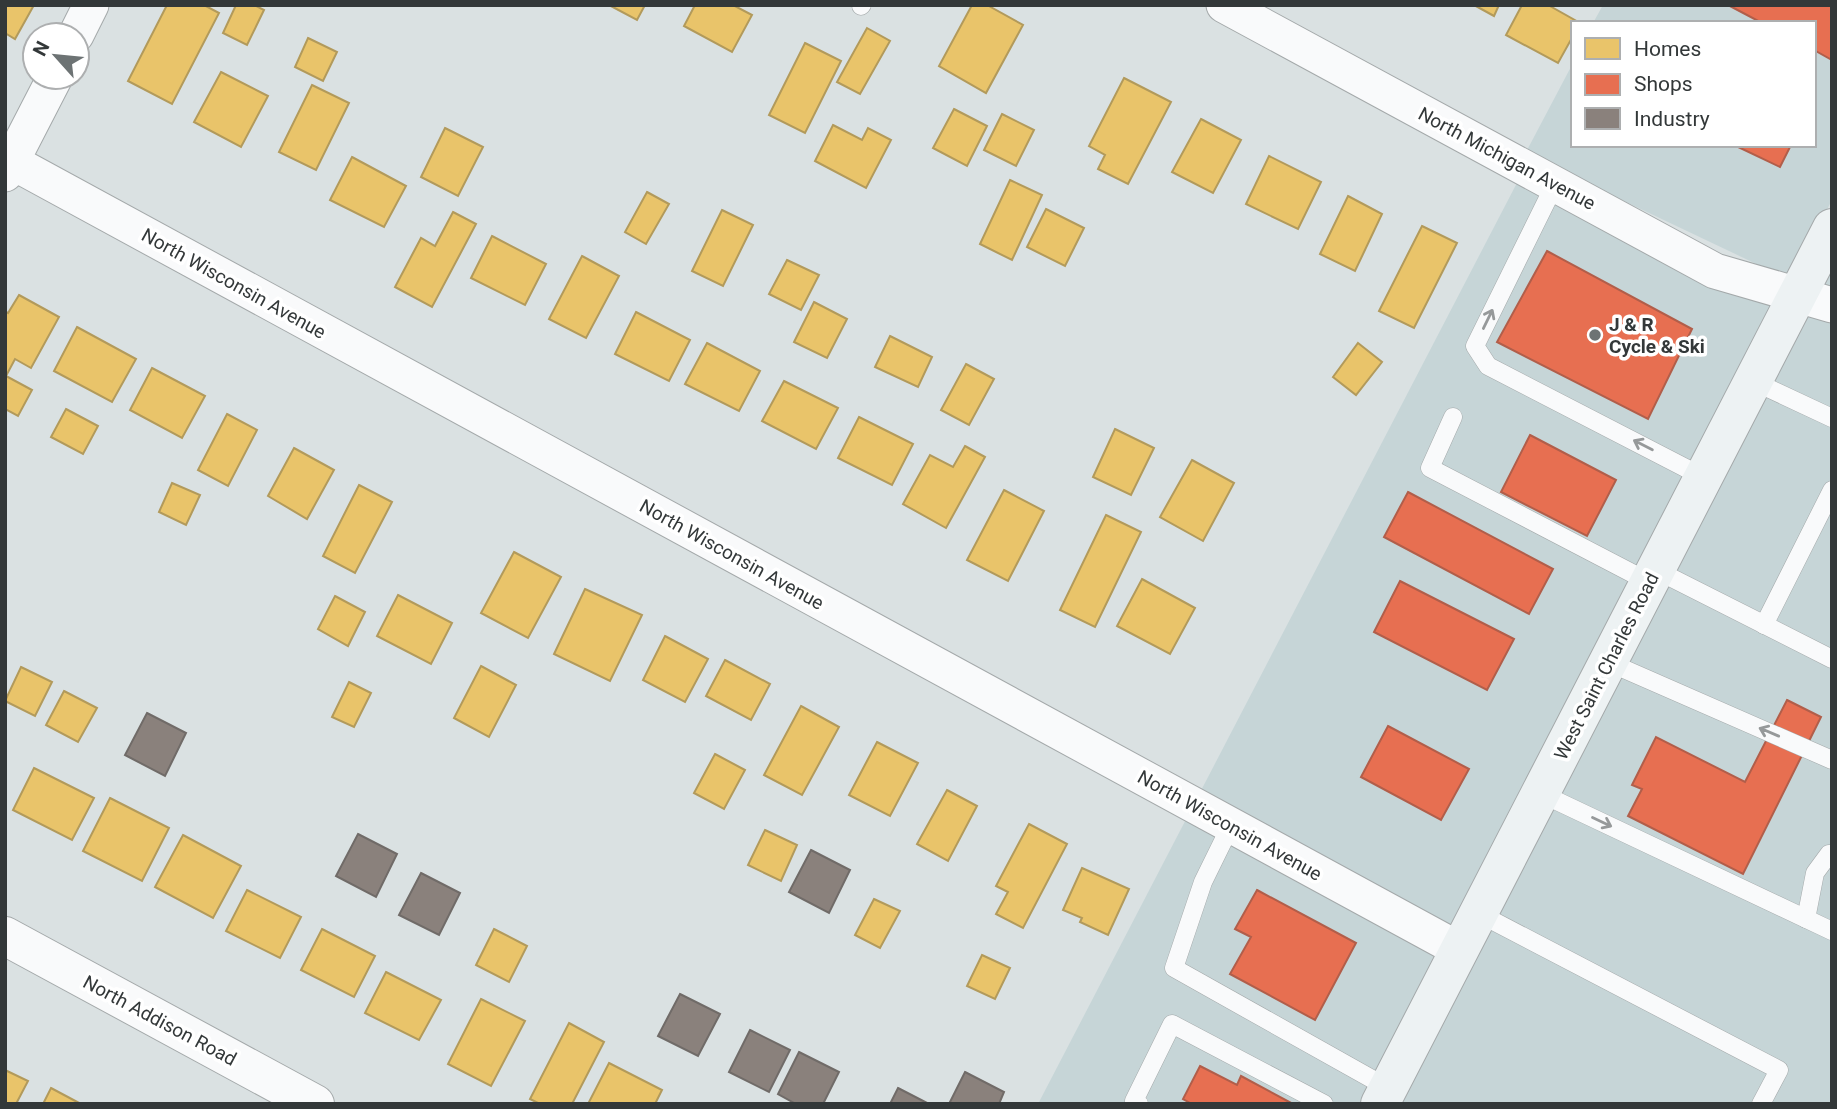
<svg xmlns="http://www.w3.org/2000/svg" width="1837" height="1109" font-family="Roboto,sans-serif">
<rect width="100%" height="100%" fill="#dae1e2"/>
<g fill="#c6d5d7">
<polygon points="1603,5 1832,5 1832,200 1790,280 1525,154 1573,63 1573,145 1814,145 1814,23 1593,23"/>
<polygon points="1519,179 1778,301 1364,1104 1038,1104"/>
<polygon points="1832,254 1832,1104 1391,1104"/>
</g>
<g fill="#e9c46a" stroke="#b29a5b" stroke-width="2">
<polygon points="5,5 34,5 15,39 5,33"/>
<polygon points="167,5 204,5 219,13 172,104 128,81"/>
<polygon points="236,5 254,5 264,10 247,45 223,33"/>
<polygon points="609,5 645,5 637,20"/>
<polygon points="695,5 733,5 752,15 732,52 684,26"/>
<polygon points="972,5 987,5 1023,25 986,93 939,66"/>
<polygon points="1474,5 1499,5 1494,16"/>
<polygon points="1522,5 1548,5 1580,23 1573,23 1573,36 1558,63 1506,35"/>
<polygon points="867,28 890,41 860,94 837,82"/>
<polygon points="308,38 337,52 323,81 295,67"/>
<polygon points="805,43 841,61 805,133 769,115"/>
<polygon points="221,72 268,96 241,147 194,122"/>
<polygon points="1124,78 1171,102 1128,184 1098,169 1105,155 1089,146"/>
<polygon points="312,85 349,103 316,170 279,152"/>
<polygon points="954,109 987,126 967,166 933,148"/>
<polygon points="1002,114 1034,130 1016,166 984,150"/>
<polygon points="1201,119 1241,140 1213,193 1172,172"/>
<polygon points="833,125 862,140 868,128 891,140 866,188 815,161"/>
<polygon points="445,128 483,147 458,196 421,177"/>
<polygon points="1269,156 1321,182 1298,229 1246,204"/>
<polygon points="352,157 406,186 384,227 330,200"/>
<polygon points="1010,180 1042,195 1012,260 980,244"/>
<polygon points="647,192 669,204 646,244 625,232"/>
<polygon points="1348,196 1382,214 1355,271 1320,254"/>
<polygon points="1046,209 1084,228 1065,266 1027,247"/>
<polygon points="722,210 753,225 723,286 692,271"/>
<polygon points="453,212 476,224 432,307 395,287 421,238 435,246"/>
<polygon points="1422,226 1457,243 1414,328 1379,311"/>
<polygon points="492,236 546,264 525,305 471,278"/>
<polygon points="582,256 619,276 586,338 549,319"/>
<polygon points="787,260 819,275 801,310 769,294"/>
<polygon points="19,295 59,317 31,368 15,359 6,376 32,390 18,416 5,409 5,311 8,313"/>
<polygon points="814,302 847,319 827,358 794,342"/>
<polygon points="636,312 690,340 669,381 615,354"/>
<polygon points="77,327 136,359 112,402 54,371"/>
<polygon points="890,336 932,357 918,387 875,367"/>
<polygon points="707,343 760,371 739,411 685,384"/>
<polygon points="1358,343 1382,362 1356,395 1333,377"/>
<polygon points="966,364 994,379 969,425 941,410"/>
<polygon points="152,368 205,396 182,438 130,410"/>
<polygon points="784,381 838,408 816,449 762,421"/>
<polygon points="66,409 98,426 83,454 51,437"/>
<polygon points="227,414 257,430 228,486 198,470"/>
<polygon points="859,417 913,444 892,485 838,458"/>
<polygon points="1115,429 1154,448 1131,495 1093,477"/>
<polygon points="965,446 985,457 946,528 903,504 930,455 953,467"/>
<polygon points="294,448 334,470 307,519 268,496"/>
<polygon points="1192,460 1234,483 1203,541 1160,517"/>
<polygon points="172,483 200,495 186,525 159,512"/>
<polygon points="359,485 392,502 355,573 323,556"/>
<polygon points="1004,490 1044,511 1008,581 967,560"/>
<polygon points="1106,515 1141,532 1095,627 1060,610"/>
<polygon points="514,552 561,577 528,638 481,613"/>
<polygon points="1142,579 1195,608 1170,654 1117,626"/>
<polygon points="585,589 642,615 610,681 554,654"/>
<polygon points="398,595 452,623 431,664 377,636"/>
<polygon points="335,596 365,612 348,646 318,629"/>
<polygon points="665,636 708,659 685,702 643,680"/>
<polygon points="725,660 770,684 751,720 706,696"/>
<polygon points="481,666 516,685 489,737 454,718"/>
<polygon points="21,667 52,682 35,716 5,701"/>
<polygon points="349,682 371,693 354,727 332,717"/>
<polygon points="64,691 97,708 78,742 46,725"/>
<polygon points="801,706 839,727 802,795 764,775"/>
<polygon points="877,742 918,763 890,816 849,795"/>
<polygon points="715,754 745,770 724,809 694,793"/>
<polygon points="34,768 94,798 72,840 13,810"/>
<polygon points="947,790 977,806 948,861 917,844"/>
<polygon points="110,798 169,828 142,881 83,851"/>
<polygon points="1029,824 1067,844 1023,928 996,914 1008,892 996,886"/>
<polygon points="765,830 797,845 781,881 748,865"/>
<polygon points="183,835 241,866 213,918 155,887"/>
<polygon points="1082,868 1129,889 1108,935 1080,922 1082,918 1063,910"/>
<polygon points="247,890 301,917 280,958 226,931"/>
<polygon points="874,899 900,911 880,948 855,935"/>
<polygon points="322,929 375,956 354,997 301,970"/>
<polygon points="494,929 527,946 509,982 476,965"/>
<polygon points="982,955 1010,968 995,999 967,986"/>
<polygon points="386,972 441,1000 419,1040 365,1013"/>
<polygon points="481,999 525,1021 491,1086 448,1064"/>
<polygon points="569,1023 604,1042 572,1104 540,1104 530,1099"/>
<polygon points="609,1063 662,1090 655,1104 588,1104"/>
<polygon points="5,1070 28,1081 16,1104 5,1104"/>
<polygon points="51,1088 81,1104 43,1104"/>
</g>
<g fill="#e76f51" stroke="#b15e4a" stroke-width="2">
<polygon points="1728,5 1832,5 1832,60 1814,50 1814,23 1762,23"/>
<polygon points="1734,145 1791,145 1780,167"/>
<polygon points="1547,251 1692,329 1648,419 1497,342"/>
<polygon points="1530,435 1616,480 1587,536 1501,492"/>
<polygon points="1408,492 1553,569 1529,614 1384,537"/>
<polygon points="1400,581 1514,639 1487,690 1374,632"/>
<polygon points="1787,700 1821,717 1743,874 1628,816 1642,789 1632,785 1656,737 1745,782"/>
<polygon points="1388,726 1469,769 1441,820 1361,777"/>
<polygon points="1257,890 1356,943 1315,1020 1230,974 1251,937 1235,929"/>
<polygon points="1200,1066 1237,1085 1241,1076 1293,1104 1192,1104 1183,1099"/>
</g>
<g fill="#8a817c" stroke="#706b68" stroke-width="2">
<polygon points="147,713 186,733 165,776 125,755"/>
<polygon points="358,834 397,854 376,897 336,876"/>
<polygon points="811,850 850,870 829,913 789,892"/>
<polygon points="421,873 460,893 439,935 399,915"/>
<polygon points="680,994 720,1014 698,1056 658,1036"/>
<polygon points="750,1030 790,1050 769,1092 729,1072"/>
<polygon points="799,1052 839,1072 823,1104 796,1104 778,1094"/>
<polygon points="965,1072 1004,1092 999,1104 949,1104"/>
<polygon points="898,1088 929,1104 890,1104"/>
</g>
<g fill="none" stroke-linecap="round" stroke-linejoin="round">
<defs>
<g id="service">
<polyline points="861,6 862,5"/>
<polyline points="1555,184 1475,346 1488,366 1703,477"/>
<polyline points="1753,381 1832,418"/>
<polyline points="1453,417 1430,468 1649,582"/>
<polyline points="1656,570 1832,659"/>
<polyline points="1764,625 1832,490"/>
<polyline points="1608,662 1832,760"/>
<polyline points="1540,793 1832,931"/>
<polyline points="1231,825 1203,882 1174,968 1388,1088"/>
<polyline points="1478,913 1779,1070 1761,1104"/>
<polyline points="1806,919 1815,873 1829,854 1832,854"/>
<polyline points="1139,1104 1134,1101 1172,1024 1324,1104"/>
</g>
<g id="minor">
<polyline points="1224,5 1715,271 1832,305"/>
<polyline points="76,35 91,5"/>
<polyline points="5,158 1460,950"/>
<polyline points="5,174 55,77"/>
</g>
<polyline id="tertiary" points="5,936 315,1104"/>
<polyline id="secondary" points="1380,1104 1832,228"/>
</defs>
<use href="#service" stroke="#a4a9aa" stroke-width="19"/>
<use href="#minor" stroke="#a4a9aa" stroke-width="37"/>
<use href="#tertiary" stroke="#a4a9aa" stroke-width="40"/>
<use href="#secondary" stroke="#a4a9aa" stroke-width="40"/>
<use href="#service" stroke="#f9fafb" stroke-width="18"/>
<use href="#minor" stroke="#f9fafb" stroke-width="35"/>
<use href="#tertiary" stroke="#f9fafb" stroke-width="38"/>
<use href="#secondary" stroke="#edf2f3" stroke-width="38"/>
</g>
<defs><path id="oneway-shaft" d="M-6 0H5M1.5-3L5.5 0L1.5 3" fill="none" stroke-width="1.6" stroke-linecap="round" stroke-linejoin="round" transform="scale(1.75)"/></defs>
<g stroke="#96999a">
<use href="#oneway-shaft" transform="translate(1488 319) rotate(-64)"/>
<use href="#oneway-shaft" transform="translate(1643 445) rotate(-153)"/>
<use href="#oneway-shaft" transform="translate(1769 732) rotate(-157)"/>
<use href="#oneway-shaft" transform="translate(1602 822) rotate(25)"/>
</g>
<circle fill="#6d7374" stroke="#fff" stroke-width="2.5" cx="1595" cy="335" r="7"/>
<g text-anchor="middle" stroke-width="7" stroke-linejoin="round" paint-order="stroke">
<g font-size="19" fill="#333839" stroke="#fff">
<text transform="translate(1507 158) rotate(28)" y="7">North Michigan Avenue</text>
<text transform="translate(234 283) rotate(29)" y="7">North Wisconsin Avenue</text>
<text transform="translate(732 554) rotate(29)" y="7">North Wisconsin Avenue</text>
<text transform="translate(1606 666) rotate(-63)" y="7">West Saint Charles Road</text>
<text transform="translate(1230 825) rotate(29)" y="7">North Wisconsin Avenue</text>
<text transform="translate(160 1020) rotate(28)" y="7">North Addison Road</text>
</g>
<g font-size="19" font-weight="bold" fill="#333839" stroke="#fff" text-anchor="start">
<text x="1609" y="331">J &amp; R<tspan x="1609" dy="22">Cycle &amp; Ski</tspan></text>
</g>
</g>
<rect width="1837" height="1109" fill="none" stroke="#333839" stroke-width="14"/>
<rect x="1571" y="21" width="245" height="126" fill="#ffffff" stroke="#adafb0" stroke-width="2"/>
<rect x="1585" y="38" width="35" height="21" fill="#e9c46a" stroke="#adafb0" stroke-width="2"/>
<text x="1634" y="56" font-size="21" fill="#333839">Homes</text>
<rect x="1585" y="74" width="35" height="21" fill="#e76f51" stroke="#adafb0" stroke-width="2"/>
<text x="1634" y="91" font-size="21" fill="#333839">Shops</text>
<rect x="1585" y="108" width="35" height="21" fill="#8a817c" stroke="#adafb0" stroke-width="2"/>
<text x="1634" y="126" font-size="21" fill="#333839">Industry</text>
<g transform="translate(56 56) rotate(297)"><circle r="33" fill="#ffffff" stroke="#adafb0" stroke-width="2"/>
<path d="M0-5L12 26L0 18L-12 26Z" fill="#6d7374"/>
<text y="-10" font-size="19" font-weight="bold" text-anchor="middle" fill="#333839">N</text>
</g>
</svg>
